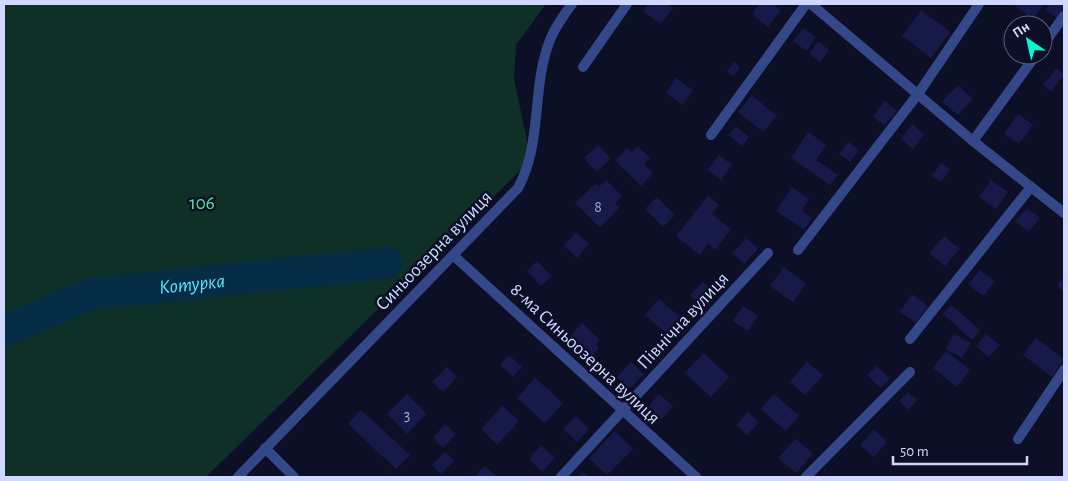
<svg xmlns="http://www.w3.org/2000/svg" width="1068" height="481" font-family="'Alegreya Sans',sans-serif">
<rect width="100%" height="100%" fill="#0c0f26"/>
<polygon fill="#0f3026" points="4,4 546,4 516,45 514,79 531,160 206,477 4,477"/>
<g fill="none" stroke-linecap="round" stroke-linejoin="round">
<path stroke="#052e46" stroke-width="32" id="s1" d="M4,331L91,294L387,263"/>
</g>
<g fill="#171a48">
<polygon points="648,4 667,4 673,8 661,24 643,11"/>
<polygon points="759,4 772,4 781,10 768,27 752,14"/>
<polygon points="1013,4 1044,4 1033,19"/>
<polygon points="1050,4 1064,4 1064,7 1057,18 1045,10"/>
<polygon points="921,10 950,32 931,58 902,36"/>
<polygon points="803,28 816,37 806,51 793,41"/>
<polygon points="818,41 829,50 820,62 809,54"/>
<polygon points="734,62 740,67 733,76 727,71"/>
<polygon points="1057,68 1064,75 1051,91 1043,85"/>
<polygon points="676,78 693,90 683,105 666,93"/>
<polygon points="958,85 973,99 958,115 942,102"/>
<polygon points="752,95 777,116 763,132 738,112"/>
<polygon points="885,101 897,111 884,126 873,116"/>
<polygon points="1018,114 1033,125 1019,144 1004,134"/>
<polygon points="912,124 924,134 913,149 901,139"/>
<polygon points="736,126 749,137 742,146 728,135"/>
<polygon points="808,132 826,145 816,160 838,175 830,185 791,158"/>
<polygon points="848,142 859,150 850,162 839,154"/>
<polygon points="598,145 611,159 597,172 584,158"/>
<polygon points="638,146 650,158 644,164 653,173 641,186 615,161 627,148 632,152"/>
<polygon points="719,155 732,165 721,180 708,170"/>
<polygon points="941,163 950,169 941,182 932,176"/>
<polygon points="606,180 622,196 615,203 619,208 600,228 575,203 595,184 599,187"/>
<polygon points="991,180 1008,192 996,209 979,197"/>
<polygon points="792,187 809,199 802,211 812,218 804,230 776,211"/>
<polygon points="708,196 719,205 712,214 731,229 715,250 708,244 700,255 676,236"/>
<polygon points="657,197 675,215 663,227 645,209"/>
<polygon points="1027,208 1040,218 1029,232 1015,221"/>
<polygon points="576,232 589,244 577,258 564,246"/>
<polygon points="944,236 960,249 945,266 929,253"/>
<polygon points="746,238 758,249 744,264 733,253"/>
<polygon points="537,261 552,276 541,286 527,271"/>
<polygon points="784,267 806,284 793,302 770,286"/>
<polygon points="980,270 995,282 983,296 968,284"/>
<polygon points="1064,276 1064,292 1057,286"/>
<polygon points="703,282 716,295 704,308 690,295"/>
<polygon points="912,294 928,306 916,323 900,312"/>
<polygon points="659,299 685,321 671,337 645,315"/>
<polygon points="951,305 980,330 972,340 943,314"/>
<polygon points="743,306 758,316 748,331 733,321"/>
<polygon points="582,323 600,340 596,345 599,348 593,355 589,352 585,357 566,341"/>
<polygon points="954,334 971,343 962,358 945,349"/>
<polygon points="986,334 1000,345 989,357 976,346"/>
<polygon points="1036,338 1064,359 1052,377 1023,355"/>
<polygon points="946,351 970,370 957,387 933,368"/>
<polygon points="704,353 729,377 711,397 685,373"/>
<polygon points="509,355 522,367 513,377 500,365"/>
<polygon points="631,362 644,374 629,389 617,377"/>
<polygon points="807,362 823,375 805,395 790,382"/>
<polygon points="877,366 890,379 880,388 867,375"/>
<polygon points="447,367 457,377 443,392 432,382"/>
<polygon points="535,378 563,403 545,423 517,398"/>
<polygon points="908,392 917,400 909,410 899,401"/>
<polygon points="407,394 426,414 407,434 387,414"/>
<polygon points="659,394 673,406 660,421 646,409"/>
<polygon points="774,394 799,416 786,431 761,409"/>
<polygon points="502,406 519,421 497,445 481,429"/>
<polygon points="361,410 410,455 396,469 348,424"/>
<polygon points="748,412 759,422 747,435 736,425"/>
<polygon points="576,416 589,429 577,442 563,429"/>
<polygon points="445,424 456,434 443,448 433,438"/>
<polygon points="874,430 887,442 874,457 860,445"/>
<polygon points="615,431 633,449 607,475 589,458"/>
<polygon points="796,439 813,454 796,473 778,458"/>
<polygon points="541,445 555,458 542,472 529,459"/>
<polygon points="445,452 454,461 441,474 432,465"/>
<polygon points="485,466 497,477 475,476"/>
<polygon points="583,472 589,477 577,477"/>
</g>
<g fill="none" stroke-linecap="round" stroke-linejoin="round">
<g stroke="#334789" stroke-width="10">
<polyline points="811,4 973,141 1064,213"/>
<polyline points="1043,45 1064,16"/>
<polyline points="583,67 627,4"/>
<polyline points="711,135 806,4"/>
<polyline points="973,141 1036,55"/>
<polyline points="798,250 918,94 979,4"/>
<polyline points="453,255 696,477"/>
<polyline points="910,339 1031,187"/>
<polyline points="1018,439 1064,370"/>
<polyline points="265,448 294,477"/>
<path d="M238,477L518,188C543,142 531,88 550,40C555,27 564,15 572,4"/>
<polyline points="561,477 768,253"/>
<polyline points="806,477 910,372"/>
</g>
</g>
<g text-anchor="middle" stroke-width="5" stroke-linejoin="round" paint-order="stroke">
<g font-size="16" fill="#a2a8d1">
<text x="598" y="212">8</text>
<text x="407" y="420">3</text>
</g>
<g font-size="19" fill="#52ea9a" stroke="#0c0f26">
<text x="202" y="209">106</text>
</g>
<g font-size="19" fill="#d1d8ff" stroke="#0c0f26">
<text transform="translate(433 250) rotate(-46)" y="7">Синьоозерна вулиця</text>
<text transform="translate(682 320) rotate(-47)" y="7">Північна вулиця</text>
<text transform="translate(586 353) rotate(43)" y="7">8-ма Синьоозерна вулиця</text>
</g>
<g font-size="20" font-style="italic" fill="#5fe1ff" stroke="#0c0f26">
<text dy="7" stroke="none"><textPath href="#s1" startOffset="196">Котурка</textPath></text>
</g>
</g>
<rect width="1068" height="481" fill="none" stroke="#d1d8ff" stroke-width="10"/>
<g transform="translate(1028 40) rotate(326)"><circle r="24" fill="#0c0f26" stroke="#5b5f7d"/>
<path d="M0-4L9 19L0 12L-9 19Z" fill="#00fcd0"/>
<text y="-8" font-size="14" font-weight="bold" text-anchor="middle" fill="#d1d8ff">Пн</text>
</g>
<path d="M893 456v8h134v-8" fill="none" stroke="#d1d8ff" stroke-width="2.5"/>
<text x="900" y="456" font-size="15" fill="#d1d8ff" stroke="#0c0f26" stroke-width="4" paint-order="stroke">50 m</text>
</svg>
